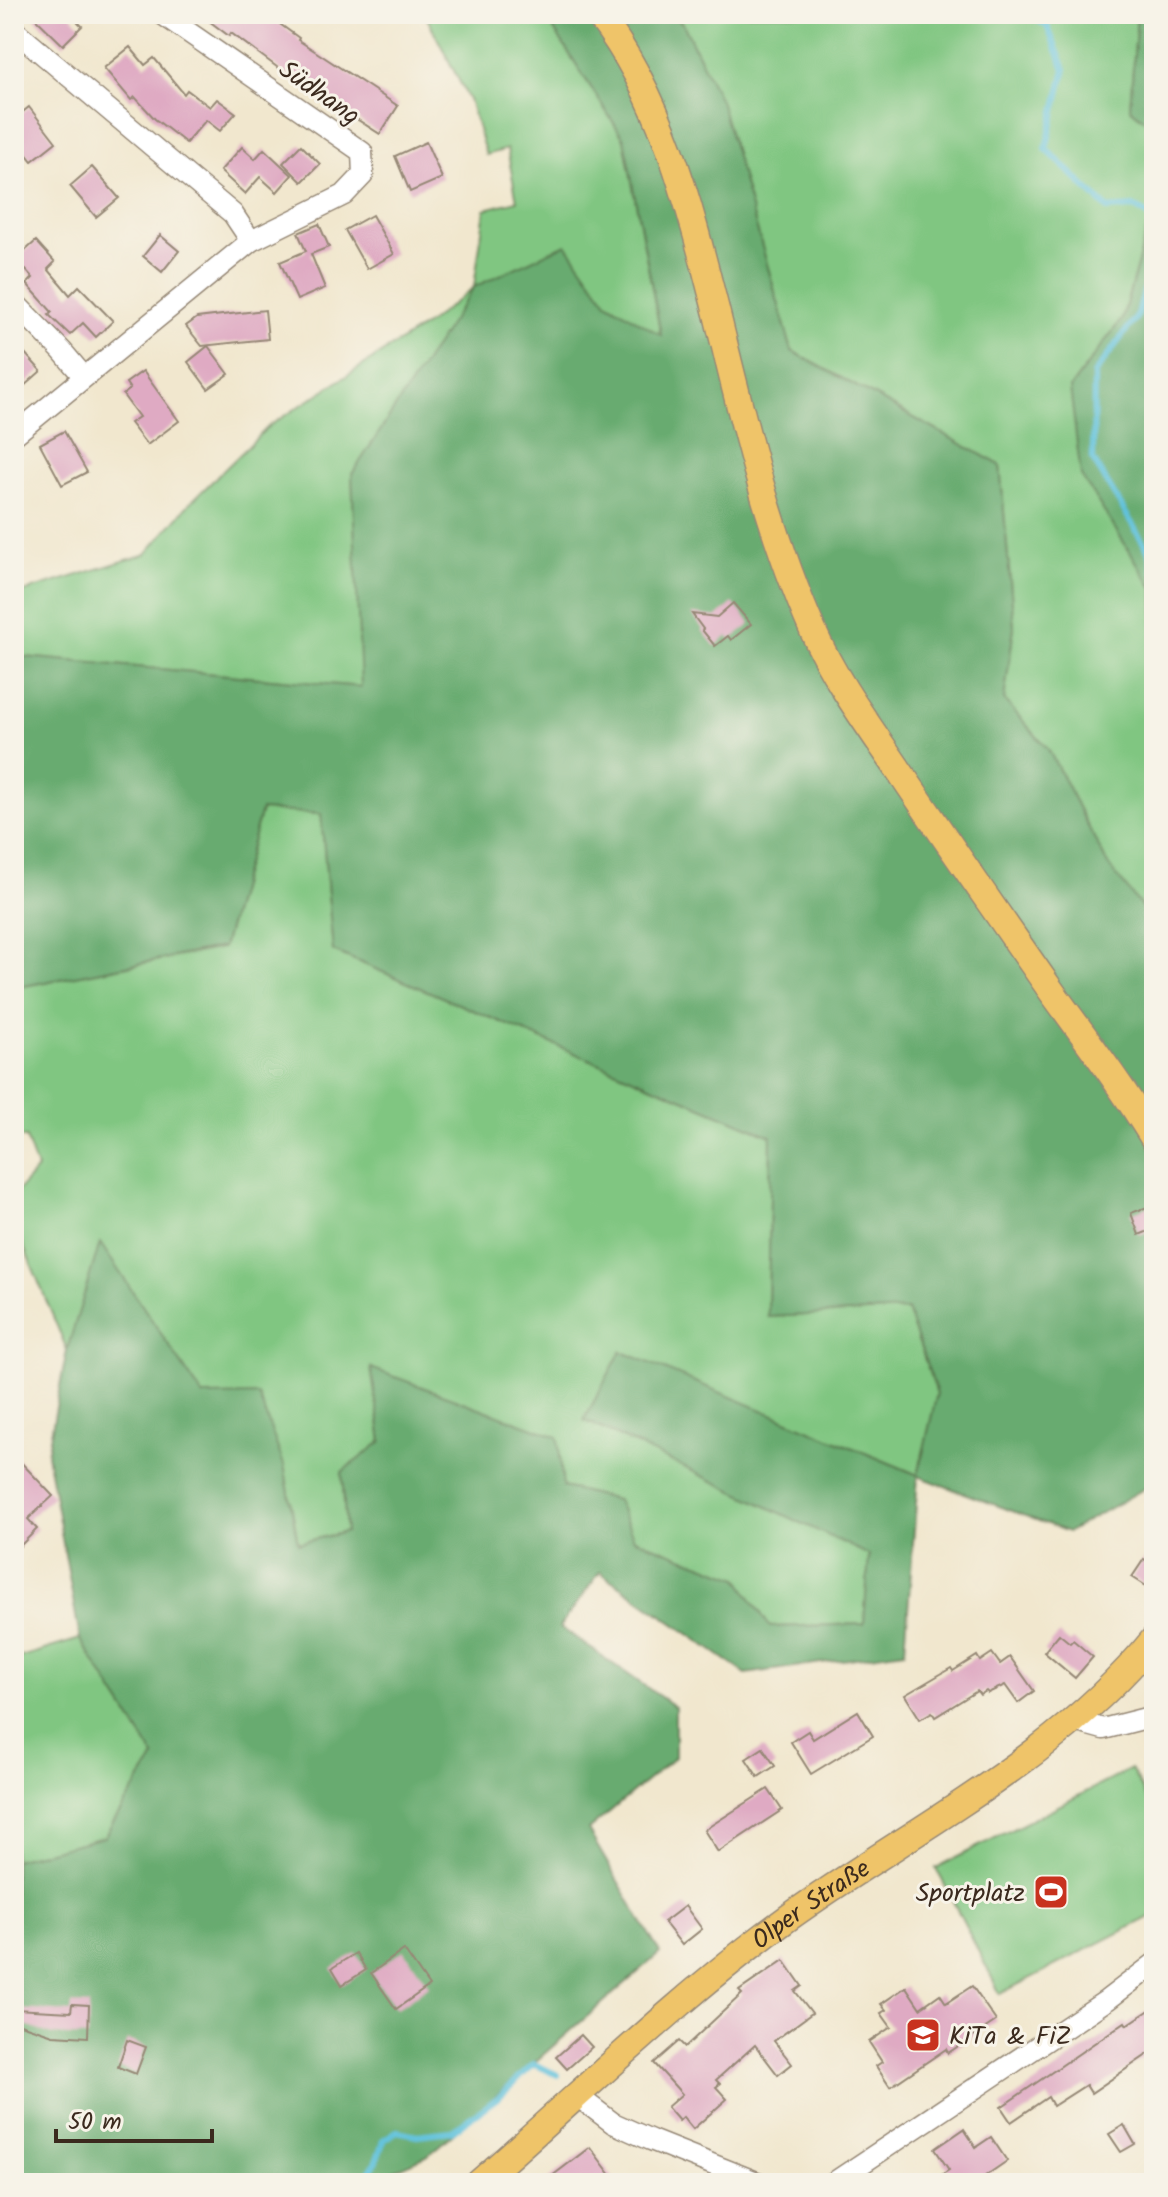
<svg xmlns="http://www.w3.org/2000/svg" width="1168" height="2197" font-family="Kalam,sans-serif">
<rect width="100%" height="100%" fill="#f7f3e8"/>
<filter id="ink" filterUnits="userSpaceOnUse"><feTurbulence type="fractalNoise" baseFrequency=".0125" numOctaves="2"/><feDisplacementMap in="SourceGraphic" scale="16" xChannelSelector="R" yChannelSelector="G"/><feConvolveMatrix kernelMatrix="1 2 1 2 8 2 1 2 1" color-interpolation-filters="sRGB"/></filter>
<filter id="wash" filterUnits="userSpaceOnUse"><feTurbulence type="fractalNoise" baseFrequency=".006" numOctaves="4" result="noise"/><feDisplacementMap in="SourceGraphic" scale="32" xChannelSelector="R" yChannelSelector="G"/><feGaussianBlur stdDeviation="1.8" result="paint"/><feColorMatrix in="noise" values="0 0 0 0 0 0 0 0 0 0 0 0 0 0 0 0 0 1.4 0 .05"/><feComposite in="paint" operator="in"/></filter>
<g filter="url(#wash)">
<rect width="100%" height="100%" fill="#f1e7ce"/>
<g fill="#80c681" stroke="#5e7850" stroke-width="2">
<polygon points="425,14 544,14 624,139 661,336 607,302 565,245 352,474 362,687 14,656 14,595 146,554 189,504 269,426 430,322 474,287 485,209 517,201 507,149 486,155 469,100"/>
<polygon points="670,14 1137,14 1130,108 1154,127 1154,205 1122,319 1070,388 1131,551 1154,589 1154,930 1147,914 1108,865 1048,749 1004,700 1014,627 1000,465 792,351 720,102 683,24"/>
<polygon points="261,810 321,814 333,951 771,1136 768,1317 907,1310 937,1394 918,1475 621,1352 585,1420 870,1555 864,1624 769,1627 738,1578 634,1539 617,1500 563,1487 372,1368 382,1442 342,1472 346,1532 298,1543 284,1465 203,1396 100,1244 67,1350 14,1223 14,1195 37,1169 26,1138 14,1138 14,988 223,948"/>
<polygon points="80,1639 155,1757 104,1837 14,1860 14,1659"/>
<polygon points="1131,1769 1154,1813 1154,1915 1000,1994 936,1868"/>
</g>
<g fill="#68ab6f" stroke="#526a46" stroke-width="2">
<polygon points="544,14 670,14 683,24 720,100 792,351 1000,465 1014,627 1004,700 1048,749 1108,865 1147,914 1154,930 1154,1483 1068,1532 918,1476 905,1651 746,1674 600,1572 560,1627 675,1707 675,1757 588,1830 660,1953 427,2156 365,2183 14,2183 14,1860 104,1837 155,1757 80,1639 47,1454 67,1350 100,1243 203,1396 258,1395 284,1465 298,1543 346,1532 342,1472 382,1441 371,1368 558,1437 563,1487 617,1500 634,1539 738,1578 770,1627 864,1624 869,1555 584,1420 621,1351 918,1475 937,1393 907,1310 768,1317 771,1136 333,951 321,814 261,810 223,947 14,988 14,656 361,687 352,474 474,287 566,244 607,302 661,335 624,139"/>
<polygon points="1137,14 1154,14 1154,127 1130,108"/>
<polygon points="1154,205 1154,589 1081,476 1070,388 1122,319"/>
</g>
<g fill="none" stroke-linecap="round" stroke-linejoin="round">
<g stroke="#5dc1dc" stroke-width="6">
<polyline points="1028,14 1047,26 1065,69 1046,149 1108,209 1135,207 1154,220"/>
<polyline points="1154,254 1138,315 1094,374 1093,460 1150,553 1154,570"/>
<path d="M354,2183C370,2177 380,2156 383,2140L397,2131L417,2135L452,2131L500,2096L534,2064L558,2075"/>
</g>
</g>
<g id="blocks">
<g fill="#dfaac3">
<polygon points="31,14 70,14 82,26 63,45"/>
<polygon points="200,14 266,14 299,38 298,40 398,106 380,134 285,73 231,33 229,36"/>
<polygon points="130,47 145,65 154,58 184,94 187,90 210,107 217,99 236,113 220,131 206,120 186,143 155,119 135,97 131,100 104,68"/>
<polygon points="29,107 56,142 32,161 14,138 14,119"/>
<polygon points="426,142 442,178 410,192 395,156"/>
<polygon points="301,145 320,164 302,182 283,163"/>
<polygon points="242,147 255,159 264,149 292,175 277,192 260,177 245,194 220,171"/>
<polygon points="92,167 119,198 96,217 70,186"/>
<polygon points="372,215 394,254 367,269 345,230"/>
<polygon points="319,224 329,247 311,254 325,288 297,300 280,262 306,251 298,233"/>
<polygon points="160,235 179,251 162,272 143,256"/>
<polygon points="36,241 55,262 48,269 70,295 79,286 113,321 96,337 83,323 70,335 49,315 52,312 27,284 33,278 16,259"/>
<polygon points="265,310 268,339 202,346 186,326 197,318"/>
<polygon points="14,341 41,371 14,395"/>
<polygon points="208,346 229,374 208,389 188,362"/>
<polygon points="143,371 179,421 147,445 130,423 139,417 123,395 130,389 126,383"/>
<polygon points="64,431 87,472 62,485 40,444"/>
<polygon points="733,603 751,624 731,640 728,636 715,646 702,630 703,629 692,614 717,617"/>
<polygon points="1150,1206 1154,1215 1154,1229 1139,1235 1131,1213"/>
<polygon points="14,1455 53,1496 28,1519 37,1529 14,1552"/>
<polygon points="1144,1559 1154,1566 1154,1591 1132,1577"/>
<polygon points="1059,1634 1070,1643 1073,1640 1093,1657 1075,1678 1044,1652"/>
<polygon points="992,1653 1000,1664 1010,1657 1034,1691 1018,1703 1005,1685 988,1693 986,1691 980,1695 977,1691 935,1717 932,1712 920,1719 905,1695 951,1668 953,1671 977,1656 980,1661"/>
<polygon points="858,1711 873,1736 811,1774 791,1742 808,1731 813,1739"/>
<polygon points="763,1748 775,1766 758,1777 746,1759"/>
<polygon points="768,1789 782,1810 718,1852 704,1830"/>
<polygon points="685,1906 702,1929 682,1945 664,1922"/>
<polygon points="404,1950 429,1986 396,2009 371,1973"/>
<polygon points="356,1953 366,1970 342,1985 332,1968"/>
<polygon points="784,1960 802,1986 795,1991 812,2013 774,2041 792,2064 778,2075 755,2045 716,2080 720,2084 716,2087 727,2099 693,2129 683,2117 679,2121 667,2107 682,2094 654,2063 679,2041 685,2047 742,1994 739,1991"/>
<polygon points="972,1986 996,2021 948,2053 946,2049 890,2087 876,2066 882,2062 869,2042 891,2027 881,2013 886,2010 881,2004 906,1987 920,2008 940,1994 946,2003"/>
<polygon points="72,2004 89,2005 88,2037 53,2035 14,2022 14,2009 71,2012"/>
<polygon points="1154,2007 1154,2050 1091,2093 1086,2085 1053,2106 1048,2097 1011,2122 1001,2107 1125,2022 1127,2025"/>
<polygon points="581,2035 592,2047 567,2069 556,2057"/>
<polygon points="127,2040 146,2047 136,2074 118,2067"/>
<polygon points="1124,2125 1135,2144 1121,2152 1109,2134"/>
<polygon points="964,2129 976,2147 991,2137 1007,2161 975,2183 929,2183 949,2170 935,2149"/>
<polygon points="590,2147 617,2183 543,2183"/>
</g>
</g>
</g>
<g filter="url(#ink)">
<use href="#blocks" fill-opacity="0" stroke="#968876" stroke-width="2"/>
<g fill="none" stroke-linecap="round" stroke-linejoin="round">
<defs>
<g id="minor">
<polyline points="14,30 233,214 251,241"/>
<polyline points="14,302 62,351 84,377"/>
<polyline points="14,435 251,241 344,195 363,175 362,152 162,14"/>
<polyline points="1074,1721 1103,1729 1154,1716"/>
<polyline points="576,2095 613,2123 651,2140 759,2183"/>
<polyline points="833,2183 1107,2000 1154,1964"/>
</g>
<g id="major">
<path d="M598,14C664,98 691,212 717,314C743,421 768,529 813,631C835,681 869,726 900,772C950,846 1001,919 1052,992C1087,1040 1123,1088 1154,1139"/>
<path id="s1" d="M479,2183C581,2094 678,1998 788,1918C911,1830 1058,1758 1154,1639"/>
</g>
</defs>
<use href="#minor" stroke="#968876" stroke-width="23"/>
<use href="#major" stroke="#968876" stroke-width="29"/>
<use href="#minor" stroke="#fff" stroke-width="20"/>
<use href="#major" stroke="#efc469" stroke-width="26"/>
</g>
</g>
<defs>
<symbol id="stadium-square" viewBox="-11 -11 22 22"><rect x="-9" y="-9" width="18" height="18" rx="4" fill="#c8321e" stroke="#f7f3e8"/><path d="M0-5a6.5 5 0 1 0 0 10a6.5 5 0 1 0 0-10ZM-3.5-1.8h7v3.6h-7Z" fill="#fff"/></symbol>
<symbol id="school-square" viewBox="-11 -11 22 22"><rect x="-9" y="-9" width="18" height="18" rx="4" fill="#c8321e" stroke="#f7f3e8"/><path d="M0-5L7-2L0 1L-7-2ZM-4 1L0 2.5L4 1V4Q0 6-4 4Z" fill="#fff"/></symbol>
</defs>
<g fill-rule="evenodd">
<use href="#stadium-square" x="1031" y="1872" width="40" height="40"/>
<use href="#school-square" x="903" y="2015" width="40" height="40"/>
</g>
<g text-anchor="middle" stroke-width="6" stroke-linejoin="round" paint-order="stroke">
<g font-size="26" fill="#3b2a1e" stroke="#f7f3e8">
<text transform="translate(320 92) rotate(35)" y="9">Südhang</text>
<text dy="9" stroke="none"><textPath href="#s1" startOffset="434">Olper Straße</textPath></text>
</g>
<g font-size="26" fill="#3b2a1e" stroke="#f7f3e8" text-anchor="end">
<text x="1025" y="1901">Sportplatz</text>
<text x="949" y="2044" text-anchor="start">KiTa &amp; FiZ</text>
</g>
</g>
<rect width="1168" height="2197" fill="none" stroke="#f7f3e8" stroke-width="48"/>
<path d="M56 2129v12h156v-12" fill="none" stroke="#3b2a1e" stroke-width="4"/>
<text x="68" y="2129" font-size="24" fill="#3b2a1e" stroke="#f7f3e8" stroke-width="6" paint-order="stroke">50 m</text>
</svg>
